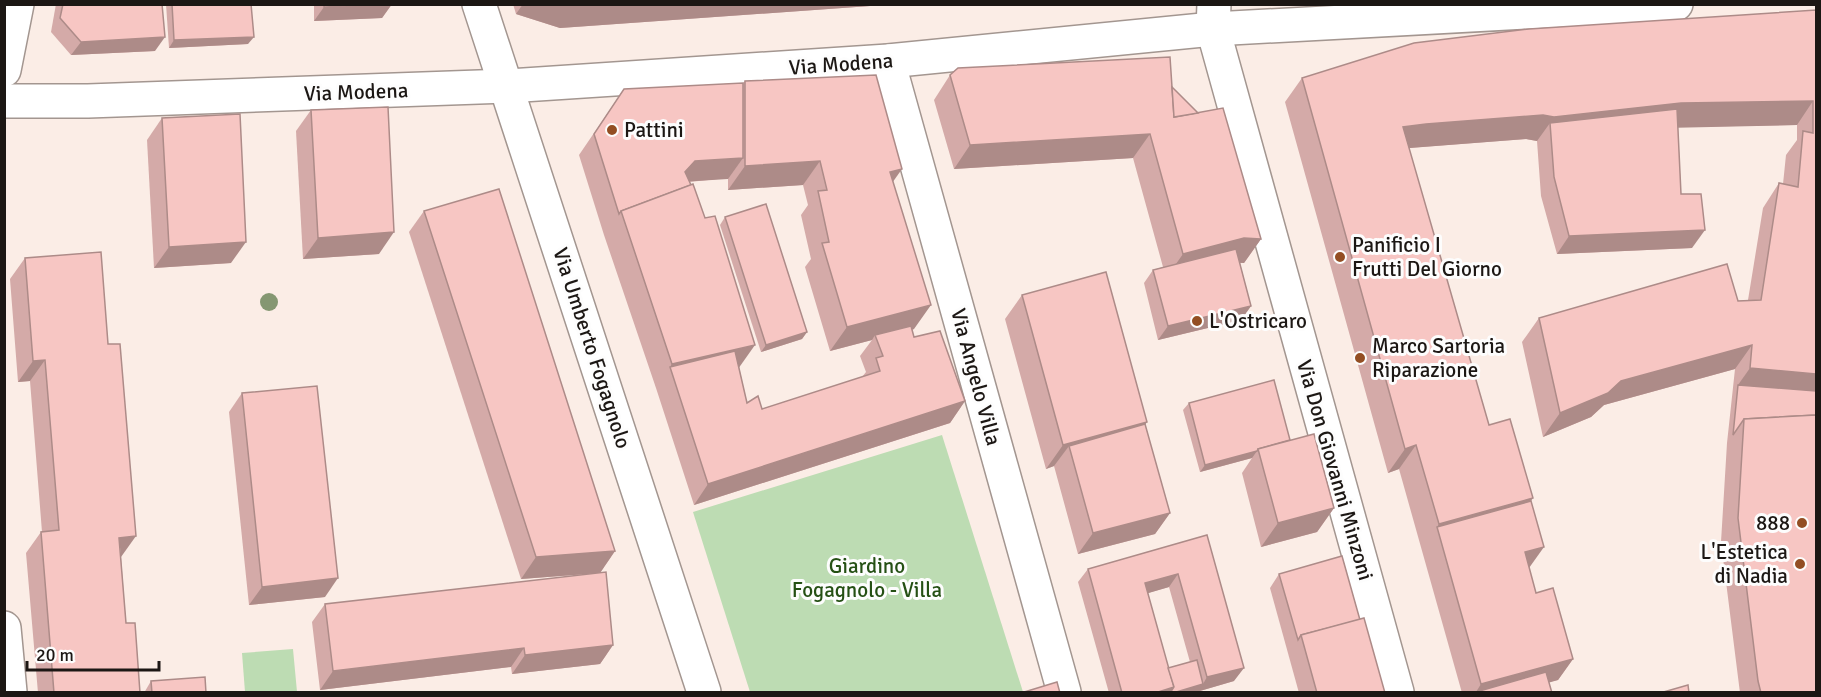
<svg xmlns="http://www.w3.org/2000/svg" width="1821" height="697" font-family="Signika,sans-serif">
<rect width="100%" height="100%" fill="#fbede6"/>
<g fill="#bddcb3">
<polygon points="942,435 1023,692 750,692 693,512"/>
<polygon points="293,649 297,692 245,692 242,653"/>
</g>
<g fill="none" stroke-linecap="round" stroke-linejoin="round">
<defs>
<g id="street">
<polyline points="479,4 704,692"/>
<polyline points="1214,4 1213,29 1397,692"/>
<polyline points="888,61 1064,692"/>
<polyline points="4,70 17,4"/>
<polyline points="4,101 88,101 507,86 888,61 1213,29 1676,4"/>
<polyline points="4,628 10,692"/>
</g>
</defs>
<use href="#street" stroke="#a39690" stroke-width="36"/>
<use href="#street" stroke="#fff" stroke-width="33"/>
</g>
<circle fill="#859772" cx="269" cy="302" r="9"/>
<g fill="#d4aaa8" fill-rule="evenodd">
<polygon points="56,4 162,4 155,51 71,55 51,32"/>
<polygon points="166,4 251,4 248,44 169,48"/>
<polygon points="314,4 392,4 382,18 314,21"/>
<polygon points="513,4 898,4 560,28 516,14"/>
<polygon points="1816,10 1816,693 1740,693 1721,542 1727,443 1735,369 1604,405 1591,417 1543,437 1522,342 1539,318 1748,300 1763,208 1779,183 1783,184 1786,155 1797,140 1797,125 1678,127 1681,194 1692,248 1557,254 1541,196 1537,141 1526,139 1408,148 1489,425 1531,501 1529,568 1536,593 1573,659 1558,680 1549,682 1552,693 1462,693 1399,469 1388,473 1285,102 1302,78"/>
<polygon points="950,75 1172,87 1261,239 1244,263 1240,263 1251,306 1241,320 1158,340 1144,283 1153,270 1163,267 1133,158 954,169 934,100"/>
<path d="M745,81L893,182L914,329L912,330L914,337L965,401L950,423L694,505L656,388L604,235L579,155L624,89L743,83ZM728,178V190L803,185L808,205L801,215L811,259L805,267L830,351L872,340L860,356L866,372L862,377L762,409L747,403L739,367L689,182Z"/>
<polygon points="311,110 379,254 303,259 296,131"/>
<polygon points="162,118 231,263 154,268 147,140"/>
<polygon points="424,211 615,551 600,573 521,579 409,232"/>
<polygon points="725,217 807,332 802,339 761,352 720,225"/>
<polygon points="25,258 121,557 126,623 140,693 38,693 26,553 41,532 42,532 30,381 18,382 10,279"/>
<polygon points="1022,295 1145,424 1170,513 1155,534 1078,554 1054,466 1046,469 1005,319"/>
<polygon points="242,393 325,597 249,605 229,412"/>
<polygon points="1189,403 1290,440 1334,508 1317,532 1261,547 1242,473 1252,458 1200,472 1183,410"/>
<path d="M1207,535L1234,681L1193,693H1109L1078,582L1088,569ZM1169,587L1190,662L1168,668L1148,593Z"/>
<polygon points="1279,574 1360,620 1385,693 1299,693 1270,588"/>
<polygon points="325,604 613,645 600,664 512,674 511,667 320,690 312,622"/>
<polygon points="151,681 206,693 144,693"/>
</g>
<g fill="#ad8b88">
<polygon points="392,4 382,18 314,21 324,7"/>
<polygon points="523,4 898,4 560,28 516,14"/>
<polygon points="165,37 155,51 71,55 81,42"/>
<polygon points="254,37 248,44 169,48 174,40"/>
<polygon points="1813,101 1797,125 1665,128 1550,123 1537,141 1526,139 1410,148 1386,152 1403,127 1426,124 1681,103"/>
<polygon points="1150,134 1133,158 954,169 970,145"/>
<polygon points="743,158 728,179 680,182 685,172 695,161"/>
<polygon points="820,161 803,185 728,190 745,166"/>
<polygon points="902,169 885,193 890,172"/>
<polygon points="1705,230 1692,248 1557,254 1569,236"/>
<polygon points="394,232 379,254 303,259 318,238"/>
<polygon points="1244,238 1261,239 1244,263 1227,262 1166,278 1183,254"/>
<polygon points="246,242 231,263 154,268 169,247"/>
<polygon points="931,305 914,329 877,339 875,335 872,340 830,351 847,327"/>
<polygon points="1251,306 1241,320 1158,340 1168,326"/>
<polygon points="807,332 802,339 761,352 766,345"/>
<polygon points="755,345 738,369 670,367 672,364"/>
<polygon points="1752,345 1735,369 1604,405 1591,417 1543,437 1560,413 1621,381"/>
<polygon points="45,360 30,381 18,382 33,361"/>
<polygon points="1750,368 1816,374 1816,399 1738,385"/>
<polygon points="965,401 950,423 694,505 708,484"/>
<polygon points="1147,422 1130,446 1069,446 1054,466 1046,469 1063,445"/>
<polygon points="1416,445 1399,469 1388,473 1405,449"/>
<polygon points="1257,451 1252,458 1200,472 1205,465"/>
<polygon points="1533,498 1516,522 1437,527 1439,524"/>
<polygon points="1334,508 1317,532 1261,547 1278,523"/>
<polygon points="1170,513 1155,534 1078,554 1093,533"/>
<polygon points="136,536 121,557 119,538"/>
<polygon points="1544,547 1529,568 1525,552"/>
<polygon points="615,551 600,573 521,579 536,557"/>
<polygon points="1178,574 1169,587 1135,597 1145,583"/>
<polygon points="338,578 325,597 249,605 262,587"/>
<polygon points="613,645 600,664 512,674 525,655"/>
<polygon points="524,648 511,667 320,690 333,671"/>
<polygon points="1573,659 1558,680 1513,693 1476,692 1481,684"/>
<polygon points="1244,668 1234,681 1193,693 1173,693 1203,684 1207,677"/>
<polygon points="1174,687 1170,693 1155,693"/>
</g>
<g fill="#f7c6c3" stroke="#ad8b88" stroke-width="1.5">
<polygon points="63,4 162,4 165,37 81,42 60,18"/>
<polygon points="172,4 251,4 254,37 174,40"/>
<polygon points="324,4 391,4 324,7"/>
<polygon points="1816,10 1816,374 1750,368 1752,345 1621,381 1608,393 1560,413 1539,318 1727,264 1738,301 1761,300 1779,183 1798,187 1803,131 1813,133 1813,101 1681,103 1554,117 1543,115 1426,124 1403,127 1489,425 1510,419 1533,498 1439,524 1416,445 1405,449 1302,78 1414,43 1529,29"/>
<polygon points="1170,57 1174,117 1223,108 1261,239 1244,238 1183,254 1150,134 970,145 950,75 958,68"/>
<polygon points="876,75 902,169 890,172 931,305 847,327 822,243 829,242 818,191 827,190 820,161 745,166 745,81"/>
<polygon points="743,83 743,158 695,161 685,172 691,185 621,211 619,214 594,134 624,89"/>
<polygon points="1172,87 1198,113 1174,117"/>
<polygon points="388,107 394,232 318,238 311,110"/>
<polygon points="1677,109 1681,194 1701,194 1705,230 1569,236 1554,177 1550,123"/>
<polygon points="240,114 246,242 169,247 162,118"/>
<polygon points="693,184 705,218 715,216 755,345 672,364 621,211"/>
<polygon points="499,189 615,551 536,557 424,211"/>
<polygon points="766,204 807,332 766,345 725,217"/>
<polygon points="1236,249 1251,306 1168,326 1153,270"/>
<polygon points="101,252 108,344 120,344 136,536 119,538 126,623 135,623 140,693 54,693 41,532 59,530 45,360 33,361 25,258"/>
<polygon points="1106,272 1147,422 1063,445 1022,295"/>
<polygon points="911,326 914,337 940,331 965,401 708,484 670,367 735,351 747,403 758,396 762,409 880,371 876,358 883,356 875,335"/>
<polygon points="1274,380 1290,440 1258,449 1257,451 1205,465 1189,403"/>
<polygon points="1738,385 1816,391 1816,415 1744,419 1733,435"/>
<polygon points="317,386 338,578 262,587 242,393"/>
<polygon points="1816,415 1816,693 1761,693 1758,681 1738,518 1744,419"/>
<polygon points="1145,424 1170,513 1093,533 1069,446"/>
<polygon points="1314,434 1334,508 1278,523 1258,449"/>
<polygon points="1531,501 1544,547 1525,552 1536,593 1553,588 1573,659 1481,684 1437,527"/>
<polygon points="1207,535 1244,668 1207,677 1178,574 1145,583 1174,687 1155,693 1122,693 1088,569"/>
<polygon points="1342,556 1360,620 1301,635 1298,640 1279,574"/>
<polygon points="606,572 613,645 525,655 524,648 333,671 325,604"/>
<polygon points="1364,618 1385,693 1317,693 1301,635"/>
<polygon points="1197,660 1203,684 1173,693 1170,693 1174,687 1168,668"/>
<polygon points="1546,672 1552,693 1476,693 1476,692"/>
<polygon points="205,677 206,693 152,693 151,681"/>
<polygon points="1057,682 1060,693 1021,693"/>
<polygon points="1688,685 1689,693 1660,693"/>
</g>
<g fill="#934e23" stroke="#fdfdfd" stroke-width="2">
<circle cx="612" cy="130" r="6"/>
<circle cx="1340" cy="257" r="6"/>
<circle cx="1197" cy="321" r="6"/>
<circle cx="1360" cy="358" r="6"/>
<circle cx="1802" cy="523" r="6"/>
<circle cx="1800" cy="564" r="6"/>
</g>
<g text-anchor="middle" stroke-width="6" stroke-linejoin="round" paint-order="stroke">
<g font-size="21" fill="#1c1714" stroke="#fdfdfd">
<text transform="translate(841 64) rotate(-4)" y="7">Via Modena</text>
<text transform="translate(356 92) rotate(-2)" y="7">Via Modena</text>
<text transform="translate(592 348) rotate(72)" y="7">Via Umberto Fogagnolo</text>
<text transform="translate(976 377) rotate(75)" y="7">Via Angelo Villa</text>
<text transform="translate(1335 470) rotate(74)" y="7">Via Don Giovanni Minzoni</text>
</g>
<g font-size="21" fill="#1c1714" stroke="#fdfdfd" text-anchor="start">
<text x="624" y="137">Pattini</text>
<text x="1352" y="252">Panificio I<tspan x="1352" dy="24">Frutti Del Giorno</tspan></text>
<text x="1209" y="328">L'Ostricaro</text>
<text x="1372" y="353">Marco Sartoria<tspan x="1372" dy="24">Riparazione</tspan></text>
<text x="1790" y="530" text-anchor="end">888</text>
<text x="1788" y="559" text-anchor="end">L'Estetica<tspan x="1788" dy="24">di Nadia</tspan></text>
</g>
<g font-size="21" fill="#255014" stroke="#fdfdfd">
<text x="867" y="573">Giardino<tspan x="867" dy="24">Fogagnolo - Villa</tspan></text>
</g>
</g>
<rect width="1821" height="697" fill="none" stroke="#1c1714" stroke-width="12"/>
<path d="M27 661v9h132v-9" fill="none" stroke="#1c1714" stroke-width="3"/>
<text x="36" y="661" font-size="18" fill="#1c1714" stroke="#fdfdfd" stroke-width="4.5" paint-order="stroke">20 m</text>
</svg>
